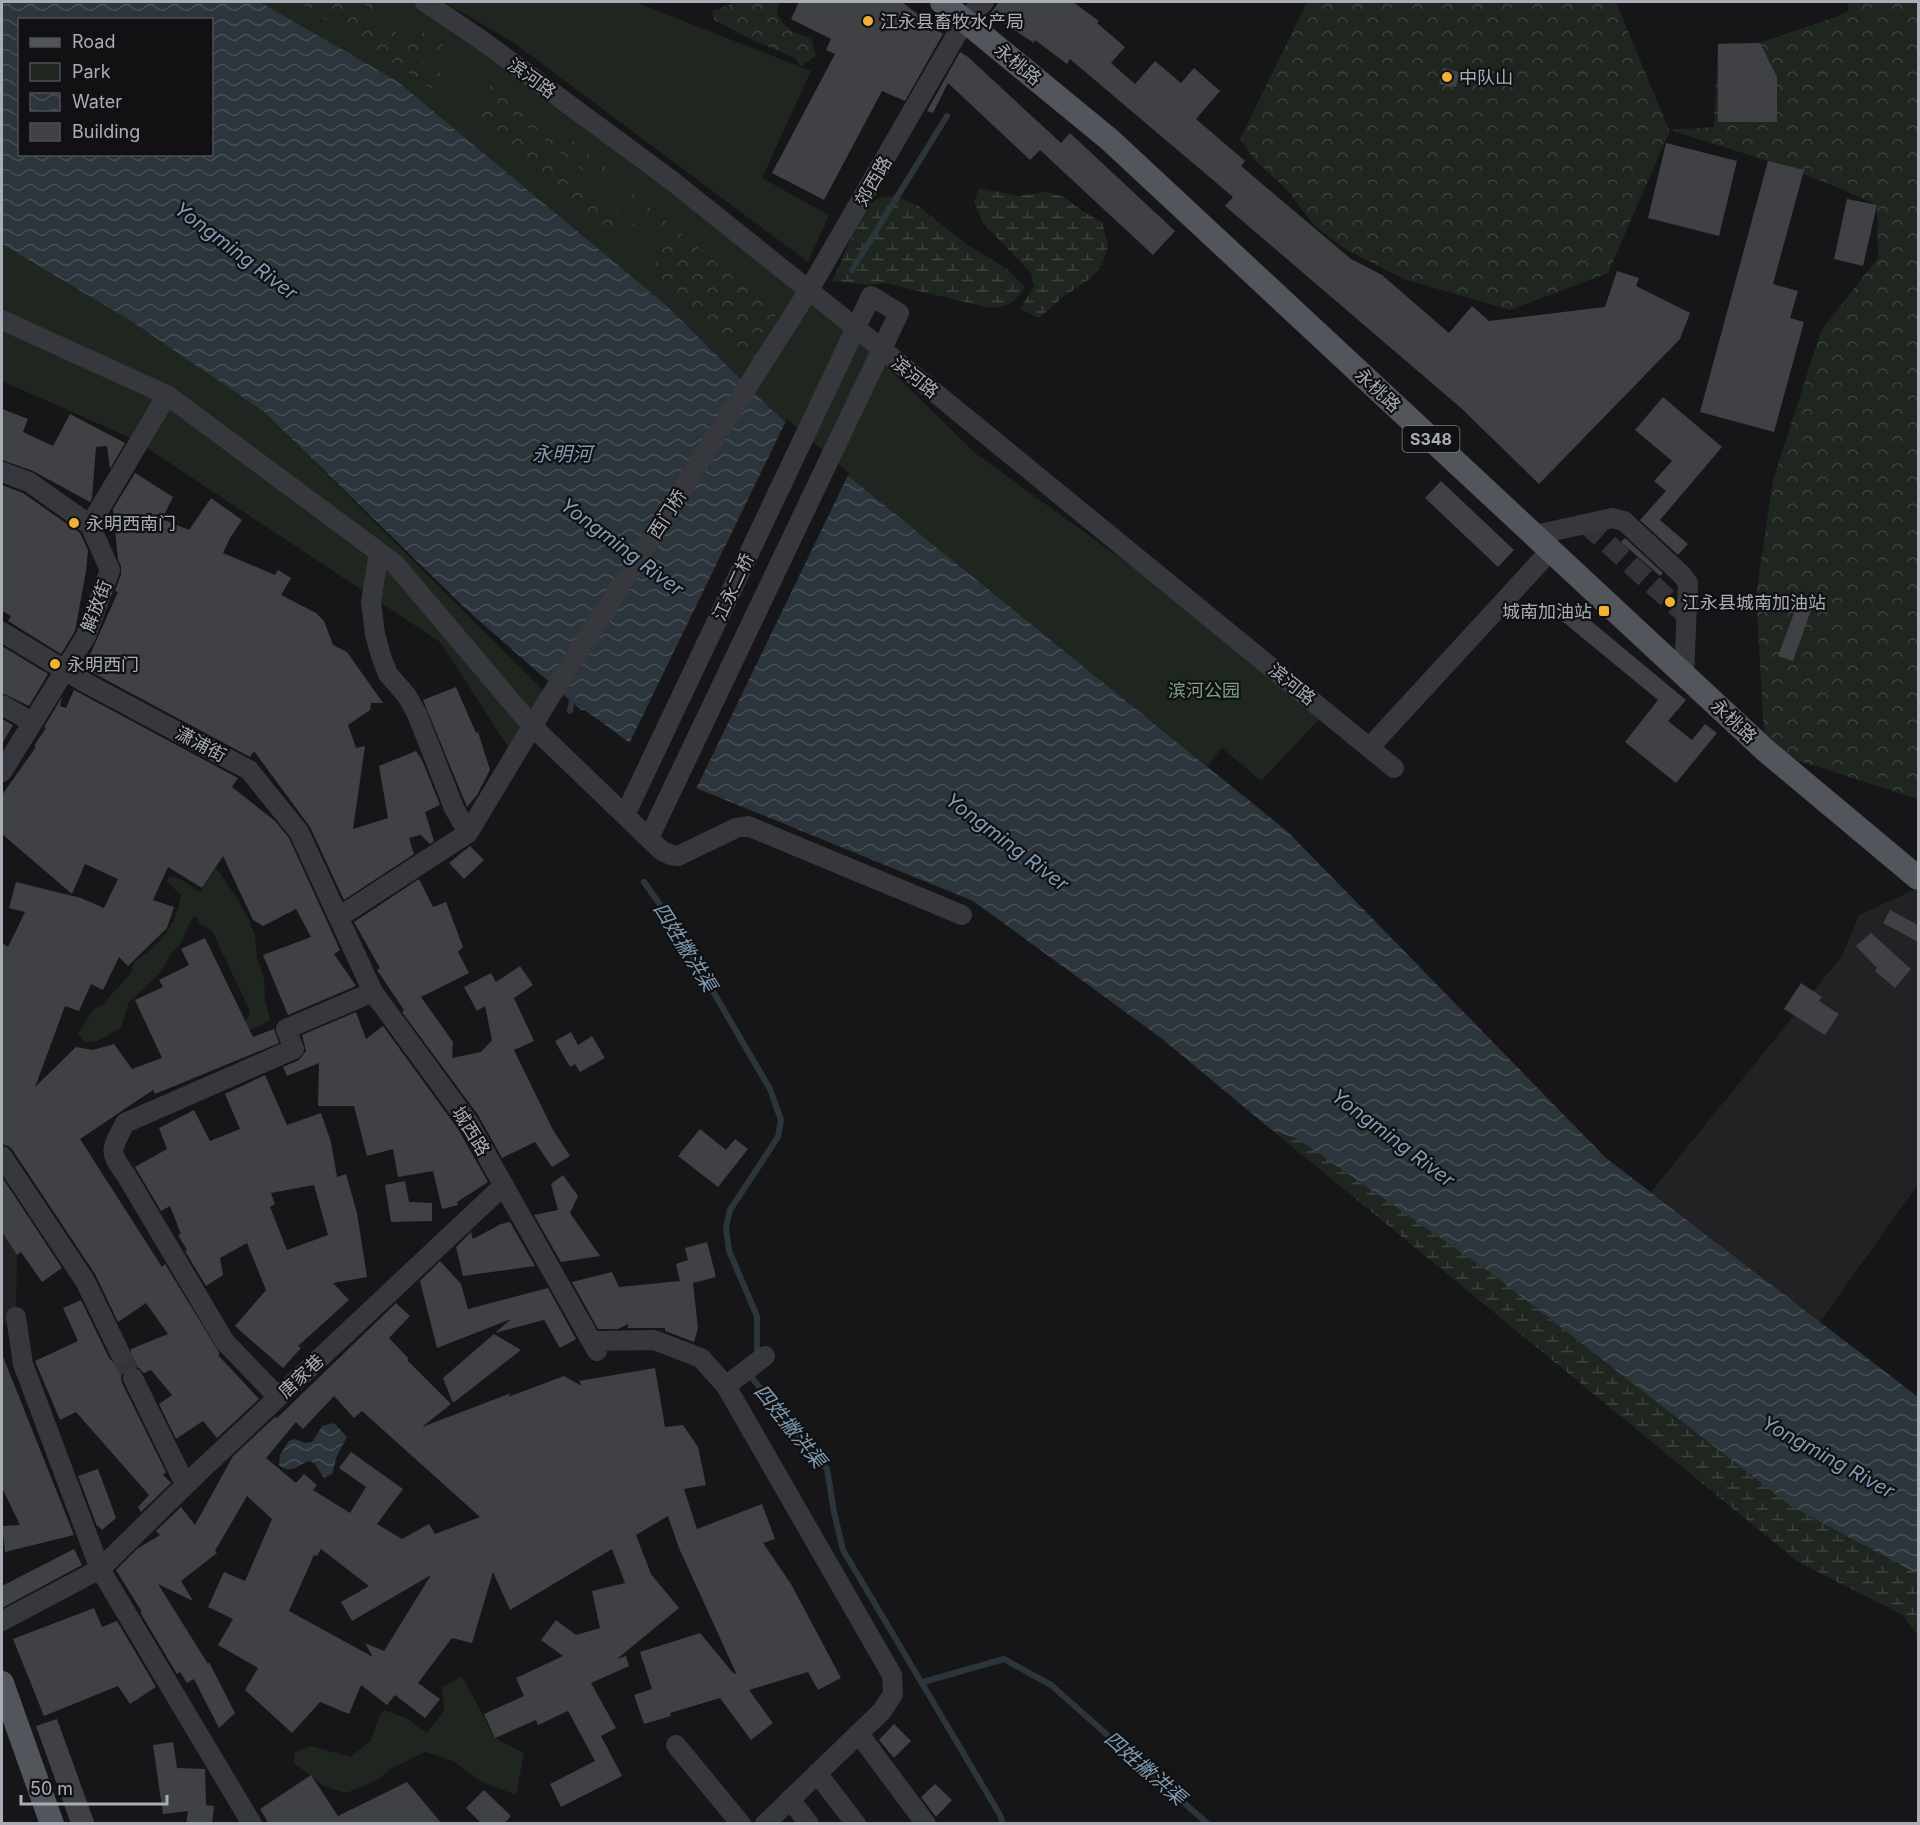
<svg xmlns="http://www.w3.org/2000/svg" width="1920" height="1825" font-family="Inter,'Noto Sans SC',sans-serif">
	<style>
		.built { fill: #222225 }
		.green { fill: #1e261f }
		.forest { fill: url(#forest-crowns) }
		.wetland { fill: url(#wetland-marsh) }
		.water { fill: url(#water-waves); fill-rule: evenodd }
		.pier { fill: #161618 }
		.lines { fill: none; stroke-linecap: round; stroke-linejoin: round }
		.stream { stroke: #2c353c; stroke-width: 6 }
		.building { fill: #404145; fill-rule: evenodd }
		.minor-tunnel { stroke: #333438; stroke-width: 20; stroke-dasharray: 20 10; stroke-linecap: butt }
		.minor { stroke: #37383d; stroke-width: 20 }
		.major { stroke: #53555c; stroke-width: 24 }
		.poi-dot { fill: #f2b134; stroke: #111113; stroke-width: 2 }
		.labels { text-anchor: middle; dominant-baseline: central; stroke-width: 4.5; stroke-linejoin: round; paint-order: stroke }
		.shield { fill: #111113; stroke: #7b7e86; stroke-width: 1.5 }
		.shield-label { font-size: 16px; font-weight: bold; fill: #a8adb8 }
		.poi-label { font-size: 18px; fill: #a8adb8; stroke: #111113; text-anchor: start }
		.street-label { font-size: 18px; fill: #a8adb8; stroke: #111113 }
		.park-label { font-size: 18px; fill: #7fa381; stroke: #111113 }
		.water-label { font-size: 20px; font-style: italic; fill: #7f9bb3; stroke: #111113 }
	</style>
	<defs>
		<pattern id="forest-crowns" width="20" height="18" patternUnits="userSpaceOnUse" patternTransform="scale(1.5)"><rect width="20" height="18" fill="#1e261f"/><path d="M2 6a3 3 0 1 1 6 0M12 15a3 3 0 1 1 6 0" fill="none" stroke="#3c433d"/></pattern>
		<pattern id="wetland-marsh" width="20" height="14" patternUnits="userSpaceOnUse" patternTransform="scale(1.5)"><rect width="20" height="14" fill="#1e261f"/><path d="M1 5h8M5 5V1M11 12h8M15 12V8" fill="none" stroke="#3c433d"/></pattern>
		<pattern id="water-waves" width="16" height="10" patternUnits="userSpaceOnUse" patternTransform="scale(1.5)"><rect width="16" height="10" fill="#2c353c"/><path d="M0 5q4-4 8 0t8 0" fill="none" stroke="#485056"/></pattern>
	</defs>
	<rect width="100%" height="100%" fill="#161618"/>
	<!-- built -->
	<path class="built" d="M1918 888V1184L1820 1322 1651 1192 1842 956 1859 915Z
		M2 1232 17 1255 16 1317 2 1325Z"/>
	<!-- green -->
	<path class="green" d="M260 2H423L809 290 975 453 1268 665 1326 712 1261 781 1222 748 1207 766 820 453 770 408 667 306 397 81Z
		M444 2H635L811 71 762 178 829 215 808 262 511 41Z
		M2 244 131 321 264 412 550 697 514 756 440 642 135 440 2 381Z
		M216 868 237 898 250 922 255 936 257 958 264 979 265 1000 270 1020C255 1029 242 1035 225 1031L247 1019 250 1011 212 931 201 925 195 916 190 922 180 945 173 951 160 973 129 1002 121 1028C108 1034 99 1044 84 1042L78 1033 94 1009 103 1004 131 973 134 962C160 945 176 926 181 895L167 882 169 876 182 880 200 892Z
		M462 1676 495 1738 524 1753 516 1795 482 1782 453 1761 425 1752 391 1769 377 1780 346 1793 325 1787 293 1762 295 1752 311 1746 351 1757 371 1740 379 1717 384 1710 406 1718 427 1733 444 1711 442 1687Z"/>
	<!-- forest -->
	<path class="forest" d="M298 2H345L410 41 419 47 423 62 445 76 434 90 365 44Z
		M360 2H378L443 45 436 55 432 49 396 23Z
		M732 2H779C779 2 777 11 777 11 780 26 798 36 811 37L816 56 801 66 795 58 757 42 714 20 712 11 729 5Z
		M1307 2H1616L1669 130 1714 127 1718 43H1759L1839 16 1849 10 1848 2H1918V799L1765 750 1756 595 1773 480 1821 331 1878 258 1877 205C1810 173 1740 152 1670 130L1608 273 1510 310 1404 279 1345 249 1314 225 1288 191 1254 159 1240 139Z
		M495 80 620 179 610 192 485 93Z
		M482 103 628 218 647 237 646 246 643 249 623 232 615 237 472 118Z
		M630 191 774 311 776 320 774 325 757 357 739 360 652 270C655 263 660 255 661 247 663 230 636 209 624 199Z"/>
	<!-- wetland -->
	<path class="wetland" d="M979 188 1018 196 1046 192 1062 196 1084 212 1102 222 1108 246 1102 265 1092 277 1063 297 1039 318 1020 309 1034 286 1031 273 983 223 974 202Z
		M894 195 918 206 966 244 1007 269 1025 287C1016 302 1007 307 990 308L885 283 866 285 832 281C843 260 859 212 876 200 880 197 889 197 894 195Z
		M1273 1131 1298 1139 1492 1274 1792 1507 1918 1574V1636L1903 1615 1798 1562Z"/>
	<!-- water -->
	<path class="water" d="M2 2H260L397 81 667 306 770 408 820 453 1288 832 1606 1158 1918 1397V1574L1792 1507 1492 1274 1298 1139 1273 1131 1161 1038 973 901 684 783 585 710H581L466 609 264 412 131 321 2 244ZM20 20H212V154H20Z
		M334 1423 347 1437 337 1456 332 1474 324 1478 314 1463 309 1461C298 1465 290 1475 279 1465L280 1455 289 1441 295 1439 305 1443 312 1442 322 1426Z"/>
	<!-- pier -->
	<path class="pier" d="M787 419 849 473 695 791 683 786 628 746Z"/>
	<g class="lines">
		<!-- stream -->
		<path class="stream" d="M852 270 947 116
			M570 711 573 695
			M644 882 673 923 770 1089 781 1120 778 1137 730 1210 726 1227 729 1251 757 1316V1355
			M754 1371 752 1378 827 1469 834 1512 843 1550 1000 1815 1003 1824
			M923 1682 1004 1659 1051 1685 1208 1824"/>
	</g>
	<!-- building -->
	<path class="building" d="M799 2H902L943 34 905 101 882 91 824 200 772 173 835 54 826 50 831 39 791 19Z
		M999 2H1073L1099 21 1097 23 1125 47 1111 63 1135 84 1155 61 1181 83 1194 68 1220 91 1196 119 1245 161 1241 166 1351 259 1382 275 1449 333 1472 306 1489 321 1605 307 1617 271 1639 278 1636 286 1690 313 1680 339 1539 484 1461 408 1225 206 1233 197 1070 59 1067 64 1035 40 1034 43 990 14Z
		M1760 43 1777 77V122H1718V44Z
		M960 52 968 57 1061 143 1070 133 1175 231 1153 255 1040 150 1030 160 948 83 933 113 927 111Z
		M1443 68 1460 72 1456 87 1439 84Z
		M1666 143 1737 161 1719 236 1648 218Z
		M1768 161 1804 170 1773 284 1798 291 1790 318 1804 322 1774 432 1700 412Z
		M1847 199 1877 205 1863 266 1834 259Z
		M1663 397 1722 447 1660 520 1688 544 1678 555 1640 520 1666 491 1654 481 1672 461 1635 430Z
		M2 409 28 419 23 432 53 446 70 414 125 443 110 469 107 446 96 447 92 498 90 502 33 471 2 460Z
		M135 473 173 497 162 519 189 530 211 498 242 520 230 538 223 553 275 575 278 570 291 578 281 595 316 613 324 621 333 645 347 652 383 703H371L370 710 348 725 356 748 365 746 353 829 388 818 379 766 416 751 422 760 440 805 425 812 434 841 430 844 419 833 420 835 409 838 414 854 344 900 310 827 254 751 250 757 84 668 118 592 115 591 121 574V566L118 560 113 509Z
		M1441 481 1514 550 1498 567 1425 498Z
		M2 485 23 493 80 533 88 550 86 571 75 631 61 654 8 621 11 616 2 611Z
		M1625 538 1663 573 1660 576 1621 542Z
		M1797 605 1811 610 1793 661 1778 656Z
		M1574 607 1686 700 1668 721 1692 740 1705 724 1717 733 1676 783 1625 742 1658 700 1562 621Z
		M2 646 48 674 29 706 2 693Z
		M456 687 476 733 478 732 490 770 477 795 467 807 423 700Z
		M74 690 238 778 232 787 275 821 289 838 340 950 334 954 356 986 288 1015 263 955 311 937 296 909 263 926 253 920 223 856 202 888 168 867 153 900 174 907 167 928 128 966 119 957 103 990 91 984 79 1011 65 1006 35 1087 76 1047 93 1050 114 1044 132 1069 162 1058 135 1000 163 987 159 980 189 965 181 949 205 938 253 1037 274 1029 279 1043 155 1094 153 1090 80 1139 162 1267 165 1264 220 1354 218 1355 259 1399 217 1438 203 1421 176 1439 159 1404 172 1395 151 1370 144 1373 139 1368 133 1366 123 1371 121 1377 122 1383 166 1472 163 1475 171 1483 141 1512 138 1507 149 1495 76 1412 60 1420 35 1361 78 1341 63 1308 81 1300 109 1358 114 1363 120 1365 126 1363 130 1359 131 1349 168 1334 146 1303 118 1322 95 1274 12 1149 8 1146 2 1144V943L8 947 25 912 9 908 16 882 81 898 104 908 118 879 85 864 72 894 2 834V795L36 747 34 746 46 728 44 727 62 697 60 706 66 708Z
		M2 719 13 725 2 744Z
		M470 846 484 860 464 879 449 863Z
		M419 879 433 907 446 902 463 947 458 952 469 973 421 997 453 1042 452 1058 481 1052 492 1040 485 1006 477 1011 464 987 491 973 496 982 520 966 533 985 514 998 534 1041 514 1050 553 1130 570 1156 552 1167 535 1142 502 1158 478 1115 402 1012 404 1010 377 970 380 968 354 922Z
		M1890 910 1918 925V942L1883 923Z
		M1871 933 1911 969 1895 988 1875 971 1877 968 1856 946Z
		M1801 983 1822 997 1819 1001 1839 1014 1825 1035 1784 1009Z
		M356 1012 366 1039 383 1026 458 1129 488 1182 457 1202 458 1205 442 1209 433 1171 398 1177 393 1149 367 1156 354 1106H318L319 1063 287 1076 283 1067 299 1060 306 1051 302 1035Z
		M571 1032 578 1045 592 1036 605 1058 580 1072 575 1064 570 1067 555 1041Z
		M265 1075 287 1125 321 1113 331 1142 337 1177 346 1174 357 1213 367 1277 333 1283 349 1300 298 1346 301 1348 283 1368 235 1326 266 1290 247 1243 220 1258 223 1275 206 1286 185 1251 187 1250 178 1235 181 1234 170 1206 161 1211 135 1167 167 1149 159 1128 194 1110 210 1141 240 1129 225 1094ZM314 1185 328 1235 287 1250 270 1207 275 1204 271 1193Z
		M700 1129 726 1150 735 1139 748 1149 718 1187 678 1156Z
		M563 1175 578 1196 570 1213 600 1256 561 1262 534 1215 558 1210 551 1184Z
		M2 1177 62 1268 42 1282 21 1252 17 1255 2 1232Z
		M405 1181 409 1202 432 1203V1221L391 1222 385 1185Z
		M510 1222 535 1266 463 1276 456 1247 471 1232 473 1239 501 1224Z
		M707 1242 716 1277 693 1283 698 1328 694 1342 665 1331V1328H628V1324L618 1329H598L572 1282 612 1272 619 1287 680 1281 676 1264 688 1260 685 1248Z
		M440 1261 461 1284 468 1309 548 1288 576 1339 560 1348 544 1320 495 1333 511 1319 437 1348 420 1281Z
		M396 1303 410 1316 389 1338 409 1359 407 1360 451 1404 422 1427 511 1393 508 1397 564 1376 582 1386 579 1381 655 1368 665 1427 683 1425 698 1447 706 1485 684 1489 697 1529 762 1504 775 1539 763 1543 791 1584 841 1678 818 1690 808 1672 749 1690 773 1723 751 1740 720 1698 670 1713 671 1716 644 1724 634 1695 652 1689 640 1652 700 1633 734 1674 736 1673 679 1548 668 1516 636 1535 651 1574 679 1608 617 1659 626 1656 629 1666 591 1683 616 1728 601 1736 622 1776 561 1807 550 1784 595 1761 568 1711 538 1725 536 1720 495 1738 484 1714 524 1696 516 1678 563 1656 541 1640 556 1620 576 1635 600 1628 592 1591 625 1583 612 1549 510 1610 493 1572 472 1643 452 1638 418 1683 440 1699 425 1718 395 1695 387 1705 361 1685 349 1714 320 1702 292 1733 245 1690 258 1668 218 1645 233 1619 208 1607 224 1572 245 1581 272 1519 247 1496 215 1551 217 1553 181 1581 193 1601 158 1584 208 1664 209 1662 235 1713 219 1728 194 1679 187 1683 180 1672 177 1674 140 1612H142L116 1570 137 1549 160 1535 156 1531 181 1507 195 1525 233 1456 275 1417 277 1418ZM334 1396 354 1418 362 1411 480 1517 435 1534 429 1524 402 1539 377 1524 403 1489 351 1452 339 1468 366 1487 350 1513 313 1490 317 1485 304 1474 296 1483 266 1458 296 1422 303 1429ZM321 1549 369 1586 341 1602 352 1621 431 1575 384 1651 365 1643 373 1657 289 1611 314 1555 317 1556Z
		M494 1334 521 1350 453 1403 443 1378Z
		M2 1354 74 1535 5 1552 2 1526 20 1525 2 1488Z
		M98 1469 116 1518 102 1530 98 1526H97L78 1476Z
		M74 1549 82 1565 2 1608V1586Z
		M94 1608 102 1627 117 1621 156 1687 130 1704 118 1686 44 1716 13 1639Z
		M57 1719 95 1824H71L36 1726Z
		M894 1724 911 1741 894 1758 879 1740Z
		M173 1742 177 1768 205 1769 206 1805 214 1806 212 1824H186L188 1811 163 1814 153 1745Z
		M311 1775 338 1816 407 1782 442 1824H269L260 1809Z
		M935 1784 952 1800 936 1817 921 1797Z
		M484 1790 511 1816 504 1824H482L466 1808Z"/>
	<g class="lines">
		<!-- minor-tunnel -->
		<path class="minor-tunnel" d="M1586 524 1687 616
			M120 1353 133 1378"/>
		<!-- minor -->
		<path class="minor" d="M425 2 480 39 671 180 856 328 1394 768
			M2 320 167 395 395 564 532 726 662 851 671 855 678 856 736 828 748 826 962 915
			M2 472 29 482 90 525 110 570 86 636 2 772
			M90 525 167 395
			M1535 535 1612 518 1624 521 1682 575 1688 583 1684 674
			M379 552 371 602 375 634 381 656 388 674 407 696 417 714 454 808 468 833
			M2 632 86 683 249 770 299 832 373 992 468 1122 597 1351
			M2 705 32 722
			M1369 748 1551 550
			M625 815 871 296 899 313 649 838
			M339 917 468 833 550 697 809 290 965 20 984 2
			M2 1156 85 1281 120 1353
			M16 1317 23 1364 100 1569 202 1469 504 1185
			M592 1341 654 1340 701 1358 726 1386 892 1675 893 1694 882 1711 765 1824
			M133 1378 185 1484
			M726 1386 765 1356
			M278 1397 225 1342 126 1175C107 1150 112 1149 125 1123L294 1049 286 1029 373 992
			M2 1621 100 1569 252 1824
			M859 1734 926 1824
			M676 1745 741 1824
			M817 1773 856 1824
			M790 1799 809 1824"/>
		<!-- major -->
		<path class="major" d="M942 2 1110 140 1765 750 1918 878
			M2 1683 52 1824"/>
	</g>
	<!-- markers -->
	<g class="poi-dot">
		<circle cx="868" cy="21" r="6"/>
		<circle cx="1447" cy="77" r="6"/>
		<circle cx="74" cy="523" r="6"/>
		<circle cx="1670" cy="602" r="6"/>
		<rect x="1598" y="605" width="12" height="12" rx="3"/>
		<circle cx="55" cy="664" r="6"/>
	</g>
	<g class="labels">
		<!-- shield labels -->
		<rect class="shield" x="1402.5" y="426" width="57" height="26" rx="4.5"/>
		<g class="shield-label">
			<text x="1431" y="439">S348</text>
		</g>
		<!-- poi labels -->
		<g class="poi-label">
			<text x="880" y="21">江永县畜牧水产局</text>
			<text x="1459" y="77">中队山</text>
			<text x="86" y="523">永明西南门</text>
			<text x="1682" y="602">江永县城南加油站</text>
			<text x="1592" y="611" text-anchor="end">城南加油站</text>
			<text x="67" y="664">永明西门</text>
		</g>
		<!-- street labels -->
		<g class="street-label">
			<text transform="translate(1018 64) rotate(39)">永桃路</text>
			<text transform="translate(532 78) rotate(36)">滨河路</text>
			<text transform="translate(873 181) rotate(-60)">郊西路</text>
			<text transform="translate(915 377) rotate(39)">滨河路</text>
			<text transform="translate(1378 390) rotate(43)">永桃路</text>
			<text transform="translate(667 514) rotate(-57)">西门桥</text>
			<text transform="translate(733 587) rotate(-65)">江永二桥</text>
			<text transform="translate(96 606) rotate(-69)">解放街</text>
			<text transform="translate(1292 684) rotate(39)">滨河路</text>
			<text transform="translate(1734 721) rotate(43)">永桃路</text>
			<text transform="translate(201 744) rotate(28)">潇浦街</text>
			<text transform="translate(471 1131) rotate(58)">城西路</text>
			<text transform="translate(301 1376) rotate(-43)">唐家巷</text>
		</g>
		<!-- park labels -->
		<g class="park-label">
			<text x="1204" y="690">滨河公园</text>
		</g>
		<!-- water labels -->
		<g class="water-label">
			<text transform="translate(236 251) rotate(37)">Yongming River</text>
			<text x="562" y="454">永明河</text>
			<text transform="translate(622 547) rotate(37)">Yongming River</text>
			<text transform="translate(1007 842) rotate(37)">Yongming River</text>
			<text transform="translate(685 947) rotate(58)">四姓撇洪渠</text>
			<text transform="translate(1393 1138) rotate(37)">Yongming River</text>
			<text transform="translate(790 1426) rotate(51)">四姓撇洪渠</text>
			<text transform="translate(1828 1457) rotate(29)">Yongming River</text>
			<text transform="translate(1145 1768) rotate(41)">四姓撇洪渠</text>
		</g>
	</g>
	<!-- border -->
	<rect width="1920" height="1825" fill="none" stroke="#a8adb8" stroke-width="6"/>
	<!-- legend -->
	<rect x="18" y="18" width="195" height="138" fill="#111113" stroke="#4d4f55" stroke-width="1.5"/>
	<rect x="30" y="38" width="30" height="9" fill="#53555c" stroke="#4d4f55" stroke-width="1.5"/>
	<text x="72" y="48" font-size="18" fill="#a8adb8">Road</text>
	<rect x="30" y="63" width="30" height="18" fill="#1e261f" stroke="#4d4f55" stroke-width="1.5"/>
	<text x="72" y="78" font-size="18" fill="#a8adb8">Park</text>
	<rect x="30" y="93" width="30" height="18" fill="url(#water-waves)" stroke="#4d4f55" stroke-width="1.5"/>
	<text x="72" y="108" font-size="18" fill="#a8adb8">Water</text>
	<rect x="30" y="123" width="30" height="18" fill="#404145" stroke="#4d4f55" stroke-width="1.5"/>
	<text x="72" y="138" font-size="18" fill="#a8adb8">Building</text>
	<!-- scale -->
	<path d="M21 1795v9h146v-9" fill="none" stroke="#a8adb8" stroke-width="3"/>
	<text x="30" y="1795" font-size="18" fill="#a8adb8" stroke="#111113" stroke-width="4.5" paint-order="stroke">50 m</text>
</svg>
